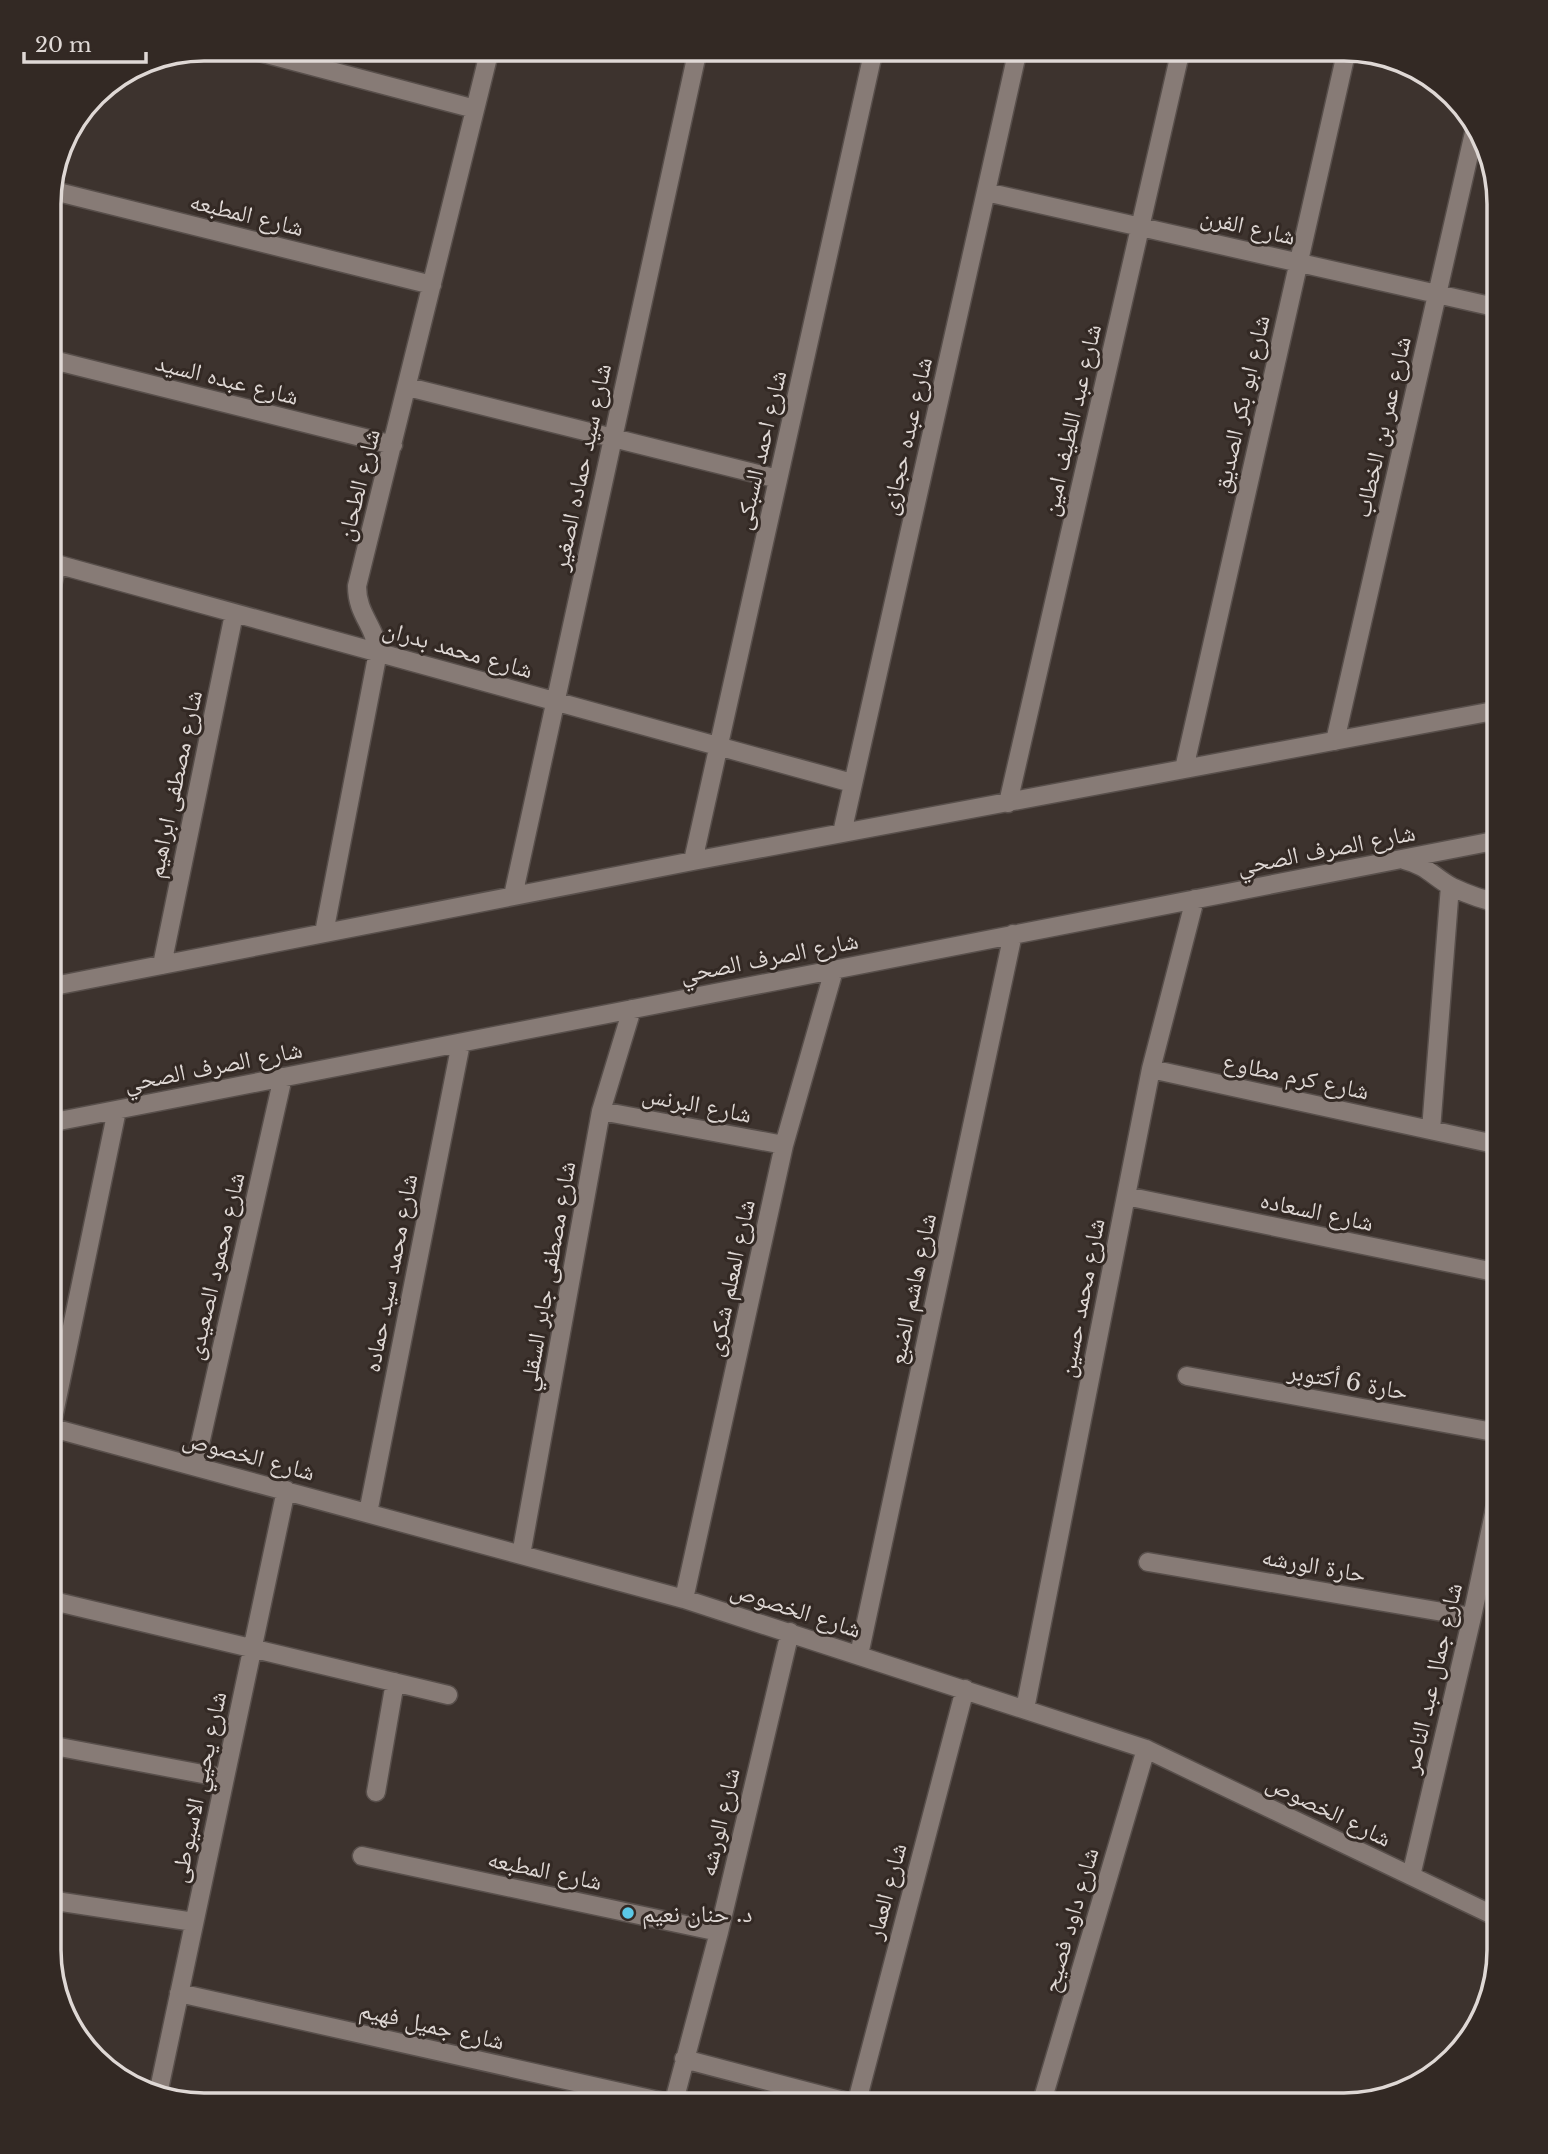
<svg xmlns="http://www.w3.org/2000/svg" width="1548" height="2154" font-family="'Libre Baskerville','Noto Naskh Arabic',serif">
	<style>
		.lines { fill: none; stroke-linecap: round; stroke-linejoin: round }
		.minor-casing { stroke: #584f4b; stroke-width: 21 }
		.minor { stroke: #877b76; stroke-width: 18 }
		.poi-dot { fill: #5bc8e6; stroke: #332924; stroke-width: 2.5 }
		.labels { text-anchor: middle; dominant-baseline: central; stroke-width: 6; stroke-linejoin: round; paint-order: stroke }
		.street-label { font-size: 24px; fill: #dfd8d5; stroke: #332924 }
		.poi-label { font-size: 24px; fill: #dfd8d5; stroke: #332924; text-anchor: start }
		.rim { fill: none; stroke: #dfd8d5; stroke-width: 3.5 }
	</style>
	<rect width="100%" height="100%" fill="#3d332e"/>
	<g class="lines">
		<!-- minor casing -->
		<g class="minor-casing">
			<path id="minor" d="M248 49 475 109
				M50 190 432 285
				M986 192 1499 308
				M49 359 393 445
				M408 387 778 479
				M49 562 852 783
				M49 599 57 564
				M1335 741 1476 124
				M1184 769 1347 49
				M1008 803 1181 49
				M842 833 1018 49
				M1404 860C1428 866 1432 876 1452 887 1467 894 1483 900 1499 903
				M693 861 874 49
				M513 896 698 49
				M324 933 378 652C375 625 357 615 357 586L490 49
				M162 965 234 614
				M49 987 693 861 1499 710
				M1151 1069 1499 1145
				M601 1111 784 1145
				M49 1123 1499 840
				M1431 1130 1450 886
				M1126 1196 1499 1273
				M1187 1376 1499 1433
				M49 1427 684 1599 1146 1749 1499 1918
				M51 1428 117 1110
				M195 1466 283 1077
				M368 1513 461 1043
				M521 1555 601 1111 632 1009
				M1148 1562 1472 1617
				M684 1599 784 1145 834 970
				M49 1600 448 1695
				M859 1655 1013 934
				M1025 1709 1151 1069 1195 899
				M49 1745 224 1778
				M376 1792 395 1682
				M362 1856 719 1932
				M1411 1876 1472 1617 1499 1490
				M49 1900 194 1922
				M179 1993 673 2104
				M684 2059 859 2105
				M158 2094 286 1490
				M673 2105 719 1932 790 1632
				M856 2105 965 1689
				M1041 2105 1146 1749"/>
		</g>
		<!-- minor -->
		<use href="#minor" class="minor"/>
	</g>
	<!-- markers -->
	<circle class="poi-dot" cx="628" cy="1913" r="7"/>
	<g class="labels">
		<!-- street labels -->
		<g class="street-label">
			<text transform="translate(247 214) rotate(14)">شارع المطبعه</text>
			<text transform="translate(1248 226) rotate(13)">شارع الفرن</text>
			<text transform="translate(227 379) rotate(14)">شارع عبده السيد</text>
			<text transform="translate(1241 404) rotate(-77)">شارع ابو بكر الصديق</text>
			<text transform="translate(1071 420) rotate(-77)">شارع عبد اللطيف امين</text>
			<text transform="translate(1382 427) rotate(-77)">شارع عمر بن الخطاب</text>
			<text transform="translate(906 436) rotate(-77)">شارع عبده حجازى</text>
			<text transform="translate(760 450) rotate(-77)">شارع احمد السبكى</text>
			<text transform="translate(581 467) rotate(-78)">شارع سيد حماده الصغير</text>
			<text transform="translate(358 485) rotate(-76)">شارع الطحان</text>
			<text transform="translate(458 649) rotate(16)">شارع محمد بدران</text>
			<text transform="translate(174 784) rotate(-78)">شارع مصطفى ابراهيم</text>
			<text transform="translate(1326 849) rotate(-11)">شارع الصرف الصحي</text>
			<text transform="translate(769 957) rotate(-11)">شارع الصرف الصحي</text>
			<text transform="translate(213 1066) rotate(-11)">شارع الصرف الصحي</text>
			<text transform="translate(1296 1076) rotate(12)">شارع كرم مطاوع</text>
			<text transform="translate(697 1104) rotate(11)">شارع البرنس</text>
			<text transform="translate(1317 1211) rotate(12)">شارع السعاده</text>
			<text transform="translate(215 1266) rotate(-77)">شارع محمود الصعيدى</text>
			<text transform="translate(390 1273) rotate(-79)">شارع محمد سيد حماده</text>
			<text transform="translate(547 1276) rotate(-80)">شارع مصطفى جابر السقلي</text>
			<text transform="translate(730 1278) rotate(-78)">شارع المعلم شكرى</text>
			<text transform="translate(912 1289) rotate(-78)">شارع هاشم الضبع</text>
			<text transform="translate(1081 1298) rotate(-79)">شارع محمد حسين</text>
			<text transform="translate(1348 1381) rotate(10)">حارة 6 أكتوبر</text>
			<text transform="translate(249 1455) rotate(15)">شارع الخصوص</text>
			<text transform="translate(1314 1565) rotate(10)">حارة الورشه</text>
			<text transform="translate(796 1609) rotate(18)">شارع الخصوص</text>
			<text transform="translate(1432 1678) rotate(-77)">شارع جمال عبد الناصر</text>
			<text transform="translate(198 1787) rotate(-78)">شارع يحيي الاسيوطى</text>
			<text transform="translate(1329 1810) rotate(26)">شارع الخصوص</text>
			<text transform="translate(719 1822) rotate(-77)">شارع الورشه</text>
			<text transform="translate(545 1870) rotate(12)">شارع المطبعه</text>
			<text transform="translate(886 1891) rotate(-75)">شارع العمار</text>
			<text transform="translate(1070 1920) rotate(-74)">شارع داود فصيح</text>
			<text transform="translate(432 2025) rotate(13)">شارع جميل فهيم</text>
		</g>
		<!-- poi labels -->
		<g class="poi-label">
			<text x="642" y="1913">د. حنان نعيم</text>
		</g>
	</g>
	<!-- crop -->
	<path d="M0 0H1548V2154H0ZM204 61H1344A143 143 0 0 1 1487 204V1950A143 143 0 0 1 1344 2093H204A143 143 0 0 1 61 1950V204A143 143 0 0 1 204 61Z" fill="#332924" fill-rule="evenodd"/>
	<path class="rim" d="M204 61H1344A143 143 0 0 1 1487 204V1950A143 143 0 0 1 1344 2093H204A143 143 0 0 1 61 1950V204A143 143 0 0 1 204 61Z"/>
	<!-- scale -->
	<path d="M24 52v10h122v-10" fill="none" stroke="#dfd8d5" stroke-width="3.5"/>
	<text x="35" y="52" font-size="21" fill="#dfd8d5" stroke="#332924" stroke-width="5" paint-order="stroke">20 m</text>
</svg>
